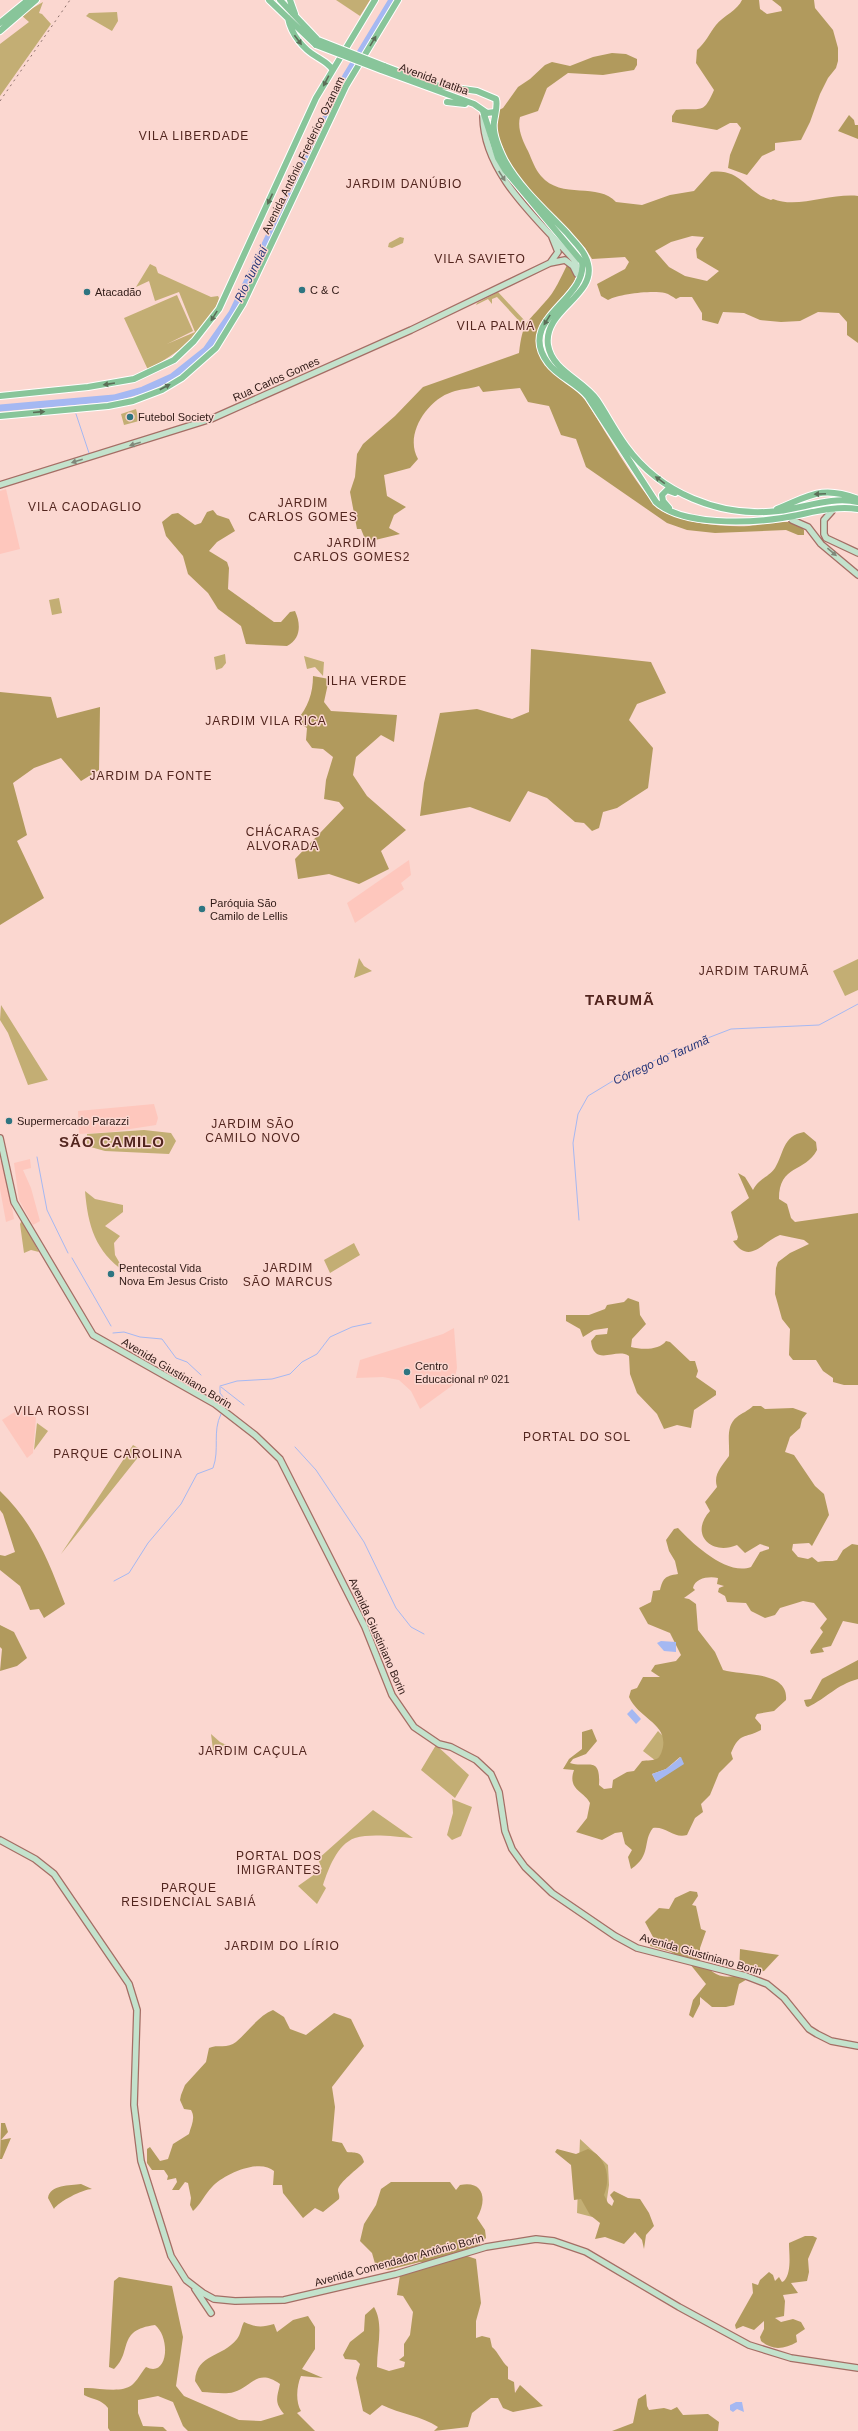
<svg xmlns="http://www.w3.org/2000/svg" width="858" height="2431" font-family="Arial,sans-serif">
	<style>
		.built { fill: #fec7bd }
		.green { fill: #c3ae74 }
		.forest { fill: #b19a5d; fill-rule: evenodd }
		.water { fill: #a5b8f2 }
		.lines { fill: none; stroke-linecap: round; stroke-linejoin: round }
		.stream { stroke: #a5b8f2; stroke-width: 1 }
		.river { stroke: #a5b8f2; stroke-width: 7 }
		.secondary-casing { stroke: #a46e65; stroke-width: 8 }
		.primary-casing { stroke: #fff; stroke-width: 8 }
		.secondary { stroke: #c3e2cc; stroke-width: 5.5 }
		.primary { stroke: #88c59a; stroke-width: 6 }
		.rail { stroke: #8b6f6a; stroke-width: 1; stroke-dasharray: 2 4; stroke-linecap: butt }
		.primary-bridge-casing { stroke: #fff; stroke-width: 8; stroke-linecap: butt }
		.primary-bridge { stroke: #88c59a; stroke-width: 6 }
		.oneway { fill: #5b6f58 }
		.oneway2 { fill: #80887a }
		.poi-dot { fill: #2e7581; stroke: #fbd7d0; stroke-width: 1.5 }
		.labels { text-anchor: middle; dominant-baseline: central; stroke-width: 3; stroke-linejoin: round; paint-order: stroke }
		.street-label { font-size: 11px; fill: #2e1915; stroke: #fbd7d0 }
		.poi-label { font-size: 11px; fill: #2e1915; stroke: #fbd7d0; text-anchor: start }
		.neighbourhood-label { font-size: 12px; letter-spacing: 1px; fill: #52251e; stroke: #fbd7d0 }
		.water-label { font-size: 12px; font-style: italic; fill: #28377a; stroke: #fbd7d0 }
		.district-label { font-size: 15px; font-weight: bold; letter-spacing: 1px; fill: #52251e; stroke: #fbd7d0 }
	</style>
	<rect width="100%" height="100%" fill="#fbd7d0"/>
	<!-- built -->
	<path class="built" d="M6 489 20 549 0 554V491Z
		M409 860 411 875 401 883 404 889 355 923 347 903Z
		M154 1104 158 1118 156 1125 111 1132 79 1134 78 1111Z
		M30 1159 31 1168 23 1170 31 1188 40 1221 33 1225 19 1200 14 1163Z
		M4 1160 14 1219 6 1222 0 1189V1161Z
		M454 1328 457 1368 453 1385 420 1409 411 1391 399 1380 383 1377 356 1378 360 1360 443 1334Z
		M27 1404 36 1418 33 1453 27 1458 2 1420Z"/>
	<!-- green -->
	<path class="green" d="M336 0H370L360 16Z
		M43 2 39 13 42 14 51 24 0 96V44L29 22 21 15Z
		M117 12 118 21 112 31 86 16 89 13Z
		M400 237 404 238 403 243 392 248 388 247 389 243Z
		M150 264 156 267 158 273 211 297 218 296 219 298C210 333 176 353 148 370L124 318 177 295 193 331 167 344 195 332 179 292 155 301 149 281 136 287Z
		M498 292 525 321 521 323 497 297 492 299V304L488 299 476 305 477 303Z
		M136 409 139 421 124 425 121 414Z
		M59 598 62 613 52 615 49 600Z
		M225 654 226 663 222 668 216 670 214 657Z
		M304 656 324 662 323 676 315 667 307 669Z
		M359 958 364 966 372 971 354 978Z
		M858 959V990L845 996 833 971Z
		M1 1005 48 1080 28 1085 8 1033 0 1020Z
		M144 1130 171 1133 176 1141 169 1154 105 1151 87 1146V1134Z
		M85 1191 95 1199 123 1205V1212L105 1226 120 1236 114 1243 115 1255 125 1272C95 1251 88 1226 85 1191Z
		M22 1220 39 1252 31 1250 24 1253 20 1224Z
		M354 1243 360 1255 330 1273 324 1260Z
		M37 1423 48 1431 34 1450Z
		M133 1445 143 1451 61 1554Z
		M658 1731 670 1743 656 1761 643 1751Z
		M211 1734 220 1742 235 1749 213 1750Z
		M436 1745 469 1775 455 1798 421 1770Z
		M452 1799 472 1807 461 1836 452 1840 447 1835 453 1813Z
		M373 1810 413 1838C396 1837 372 1833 355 1838 337 1844 328 1870 323 1885L326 1888 317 1904 298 1886 322 1869 318 1859Z
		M580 2139 608 2165 609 2185 604 2220 577 2213Z"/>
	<!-- forest -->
	<path class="forest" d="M742 0H759L760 9 767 14 782 11 781 7 772 0H814L815 8 833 30 838 48V61L836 68 828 78 820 94 810 122 801 140 775 143V150L762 156 747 175 728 168 730 155 741 128 737 123H730L717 130 672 122V116L676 110C701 107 703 116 714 90L696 63 697 50C706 42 709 34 716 25 723 16 738 10 742 0Z
		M612 53 626 54 637 59V65L634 70 603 75 568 73 547 88 538 111 520 117C517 129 523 141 528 151 532 160 535 169 541 176 561 200 599 182 616 202L642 205 670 195 694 191 711 172C742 168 746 193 771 200L773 199C797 209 831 193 858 196V343L847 335V322L839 313 818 312 800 321 781 322 760 320 744 313 723 312 718 324 702 320V313L692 297H680L676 299C673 297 669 294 665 293 652 290 619 294 608 300L601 296 597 284 625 269 629 262 625 257 592 259 585 248 575 240 504 163V150L497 134V111L503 108 518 87 530 79 545 65 552 62 570 66 593 57ZM692 236 704 237 696 249 697 258 719 271 707 281 685 276 669 267 655 251 671 242Z
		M849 115 854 120 855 125H858V139L838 131Z
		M567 265 575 273V280C559 306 535 316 540 350 543 374 573 382 585 400 600 421 647 506 666 513 692 524 721 527 749 526 761 525 783 520 794 523 798 524 802 527 804 530V535H798L786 530 715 533 687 530 667 523 586 467 576 439 561 435 549 406 528 402 520 388 483 392 479 386C470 389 460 389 452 392 427 400 404 435 418 459L410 468 384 475 387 496 406 507 394 515 389 528 400 534 371 541 365 539 361 529H357L350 492 355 477 357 454 363 444 395 416 423 387 519 353C523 321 526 324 545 302 555 292 561 277 567 265Z
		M213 510 217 515 229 519 235 531 217 542 209 551 227 562 229 568 228 589 274 622H281L290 612 295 611C301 624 301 639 287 646L246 644 241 626 218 609 208 593 188 574 183 556 166 536 162 522 172 514 178 513 195 525 201 523 207 512Z
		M531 649 651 662 666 693 637 704 629 720 653 748 648 788 617 808 603 812 599 828 592 831 584 823 575 822 547 798 528 791 510 822 470 807 420 816 424 783 440 713 477 709 512 719 529 712Z
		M313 676 329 679 324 702 331 711 397 715 394 742 381 735 356 757 353 775 367 796 406 830 381 851 389 869 359 884 329 874 298 879 295 859 344 808 339 802 324 799 326 780 333 757 323 749 312 748 306 740 307 728 296 721C308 708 313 693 313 676Z
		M0 692 51 697 57 718 100 707 99 770 81 781 61 758 34 768 13 783 27 835 17 841 44 898 0 925Z
		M804 1132 816 1142 817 1150C805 1173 779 1164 779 1199L787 1204 791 1218 795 1222 858 1213V1385H844L833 1382V1378L823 1371 816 1360H793L789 1355 790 1329 782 1319 775 1294 776 1268 778 1262 790 1253 809 1244 804 1240 780 1235C763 1241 750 1266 733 1241L737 1240 738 1237 731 1212 749 1198 738 1173 745 1177 753 1190C759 1178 768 1178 775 1168 784 1154 782 1136 804 1132Z
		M628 1298 639 1302 640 1315 646 1324 632 1339 631 1347C642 1350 660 1350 666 1341L670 1342 690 1361H695L698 1371 696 1377 716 1391V1395L694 1410 691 1428 677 1425 664 1429 657 1414 637 1393 630 1374 629 1356C616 1347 594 1368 591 1341L596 1335 607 1334 608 1328 594 1330 583 1337 580 1329 566 1321V1315H589L605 1309 607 1305 624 1302Z
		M753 1406H761L765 1409 793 1408 807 1413 802 1419 800 1428 790 1437 785 1452 794 1455 815 1486 824 1494 829 1515 812 1546 809 1543 793 1544 792 1550 798 1557 808 1559 812 1557 818 1562C825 1560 831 1562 837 1560L843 1550 852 1544 858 1545V1624L843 1621 831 1646 822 1648 824 1652 811 1654 810 1651 823 1632 820 1628 827 1619 814 1603 803 1601 780 1608 775 1615 765 1618 751 1611 746 1603 727 1602 725 1596 718 1592 719 1588 724 1586 717 1584 718 1578C709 1576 695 1578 693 1588L695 1590 684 1598 689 1599 696 1604 698 1630 715 1652 723 1670C741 1676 789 1670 786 1700L774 1711 757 1714 755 1718 761 1725V1730C744 1739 740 1732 731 1753L733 1759 719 1773 710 1795 701 1804 703 1812 695 1818 687 1835C674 1839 666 1826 653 1828 642 1842 652 1855 631 1869L628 1857 632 1850 625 1844 622 1832 615 1833 602 1840 576 1832 587 1818 590 1803C584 1791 567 1790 574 1770L563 1769 569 1759 582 1749V1732L592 1729 597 1741 586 1754 573 1759 570 1763C586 1769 601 1754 599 1785L604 1789 612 1788 613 1780 627 1772 634 1771 642 1761C647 1760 654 1761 658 1758 661 1755 662 1751 663 1747 667 1723 639 1719 629 1697L631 1690 637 1688 643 1677H660L651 1671 655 1665 676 1661 681 1655 670 1633 648 1624 639 1608 651 1602 653 1591 660 1590C663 1579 664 1576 678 1574L675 1561 669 1551 666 1540 674 1529 678 1528C693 1544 727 1576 751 1567L760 1552 769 1549V1547L760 1544 745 1553 737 1545C711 1556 689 1534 710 1511L705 1502 717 1487C713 1474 722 1466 729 1456 730 1443 725 1426 737 1417 742 1413 748 1411 753 1406ZM680 1757H681L656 1782 652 1774 666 1769Z
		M0 1491C35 1525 48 1560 65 1604L44 1618 39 1609 30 1610 20 1586 0 1570V1555L5 1556 15 1552 3 1514 0 1510Z
		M0 1625 14 1632 27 1658 17 1666 0 1671 2 1649 0 1647Z
		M858 1660V1679C836 1685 827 1698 808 1707L806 1706 804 1700 811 1699 822 1679Z
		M690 1891 697 1892 698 1896 692 1905 696 1906 701 1929 706 1931 700 1948V1961C711 1971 718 1979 734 1976L739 1972 740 1949 779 1955 764 1971 746 1974 749 1978 739 1984 734 2005 726 2007H712L700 1997V2004L693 2018 689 2015 693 2000 706 1984 690 1964 671 1952 650 1946 653 1937 645 1922 659 1908 669 1909 675 1898Z
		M273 2010 284 2017 290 2029 306 2035 334 2013 351 2019 364 2046 332 2087 335 2107 332 2141 342 2143 347 2152C356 2153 361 2151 364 2162 358 2169 339 2182 338 2190 338 2193 340 2195 339 2199L323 2212 315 2208 303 2218 283 2193 282 2185H273L274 2171C260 2158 224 2174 212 2187 205 2194 201 2204 193 2211L190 2205 191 2198 188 2183 185 2182 179 2190H172L177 2182 176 2178 167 2180 168 2176 164 2170H152L147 2163V2149L150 2147 160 2161 168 2159 173 2144 189 2134C191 2126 196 2118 191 2110L184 2109 180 2100 181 2095 185 2085 206 2062 209 2048C217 2044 228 2049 236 2042 248 2032 258 2016 273 2010Z
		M1 2123H5L8 2132 1 2140 11 2138 2 2159H0Z
		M557 2149 576 2154 588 2149C607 2157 611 2178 604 2195L608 2203 612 2206 614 2201 610 2195 614 2191 628 2198 640 2199 649 2213 654 2226 646 2235 644 2249 642 2240 635 2232 624 2244 605 2237 595 2239 600 2223 590 2215 581 2199 574 2200 571 2165 555 2152Z
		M391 2182H450L456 2190 460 2185C485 2180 487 2201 477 2218L485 2230 486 2238 478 2246 435 2260 467 2256 476 2259 481 2303 476 2321V2338L482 2336 490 2338 492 2347C499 2353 501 2361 508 2367V2379L514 2382 515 2393 520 2385 543 2406 513 2412 503 2408 498 2398H491L472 2413 468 2427 434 2431 438 2427C422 2416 400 2414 382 2405L370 2415 363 2411 356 2378 360 2364 356 2360 345 2359 343 2355 350 2342 364 2331 365 2315 374 2307C384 2324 377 2346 377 2367L389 2371 404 2367 405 2362 399 2360 404 2356V2344L410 2335 413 2312 403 2296 397 2295 400 2275 424 2263 420 2262 388 2270 376 2267 372 2253 360 2241 364 2224 376 2205 381 2189Z
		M81 2184 92 2189C83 2189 58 2202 54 2209L48 2198C50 2184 70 2186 81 2184Z
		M805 2236H813L817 2238 808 2259 809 2272 807 2281 791 2283 798 2293 783 2295 785 2301 784 2316 775 2318 781 2322 793 2319 801 2322 805 2329 796 2335 797 2342C785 2349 772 2351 761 2341L760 2337 764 2329V2321L754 2330 743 2326 736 2329 735 2325 753 2293 752 2283 758 2285 760 2280 769 2272 773 2275 775 2281 779 2277 782 2282 784 2281C792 2272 789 2254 789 2243Z
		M119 2277 172 2286 183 2337 176 2386 184 2396 239 2420 261 2421 284 2414C274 2402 277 2398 280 2384 257 2368 253 2386 234 2392 224 2395 212 2392 202 2392L195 2381C197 2353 222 2358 237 2339 241 2334 241 2327 244 2322 255 2327 261 2328 274 2324L277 2332 293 2320 308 2316 315 2327V2349L302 2369 323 2378 301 2376C297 2385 295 2401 301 2411L297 2413 315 2431H188L183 2426 173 2402 158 2396 138 2400V2413L143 2426 163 2427 167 2431H110L108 2428V2408C101 2399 94 2400 84 2395V2388C97 2387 120 2394 132 2385 137 2381 141 2373 146 2367 168 2378 171 2338 155 2325 116 2330 133 2352 114 2369L109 2367 114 2281Z
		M646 2394 647 2406 649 2410 664 2408 671 2410 677 2407 683 2415 708 2414 719 2422 718 2431H612L633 2423 638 2399Z"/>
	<!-- water -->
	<path class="water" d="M661 1641 676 1642V1652L664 1651 657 1643Z
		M632 1709 641 1719 636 1724 627 1714Z
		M681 1757 684 1764 656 1782 652 1774 666 1769Z
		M736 2402H742L744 2412 737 2409 733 2412 730 2410V2405Z"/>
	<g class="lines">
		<!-- stream -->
		<path class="stream" d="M72 401 74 405
			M76 414 89 453
			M37 1157 47 1210 68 1253
			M579 1220 573 1143 578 1114 588 1096 616 1079 674 1051 731 1029 819 1025 858 1004
			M72 1258 111 1326
			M113 1333 124 1332 140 1337 162 1339 176 1358 187 1362 201 1375
			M220 1386 237 1381 272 1379 290 1374 302 1362 317 1354 330 1337 352 1327 371 1323
			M220 1387V1393L227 1402 226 1408
			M221 1387 244 1405
			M295 1447 316 1470 364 1542 396 1608 411 1627 424 1634
			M114 1581 129 1573 148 1543 181 1504 197 1474 213 1468C220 1449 212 1432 221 1414"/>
		<!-- river -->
		<path class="river" d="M0 408 114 398 143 390 172 377 206 350 232 313 346 76 392 0"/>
		<!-- secondary casing -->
		<g class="secondary-casing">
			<path id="secondary" d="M483 117C484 175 539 220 575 261L577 269
				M550 263 558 252 552 237
				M0 485 211 419 411 330 550 263 565 260 573 266 577 274
				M832 511 824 520V534L826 538 858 553
				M792 520 808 527 821 544 858 575
				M0 1138 14 1202 93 1335 215 1404 255 1435 280 1459 365 1627 392 1695 414 1727 439 1744 451 1747 476 1760 491 1774 499 1792 505 1831 512 1849 525 1867 552 1893 615 1936 637 1948 746 1976 767 1984 784 1998 809 2029 817 2034 831 2041 858 2046
				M0 1840 35 1859 54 1874 129 1984 137 2010 134 2105 141 2161 171 2256 186 2280 203 2293 214 2299 235 2301 284 2300 396 2274 486 2247 536 2239 554 2241 586 2252 679 2307 749 2345 791 2358 858 2368
				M195 2289 211 2313"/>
		</g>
		<!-- primary casing -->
		<g class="primary-casing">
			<path id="primary" d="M269 0 316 45
				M280 0 318 40
				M290 0 295 14
				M288 18C291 34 303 49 317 57 323 61 328 63 332 69
				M0 23 28 0
				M0 31 36 0
				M384 66 434 85 477 91 496 99C498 106 495 114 494 122 492 134 500 151 505 161 520 188 546 211 567 233 575 243 585 251 588 264 596 296 543 310 548 345 552 371 583 380 597 400 607 415 615 431 626 446 660 493 720 518 778 511 805 508 831 496 858 502
				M381 70 474 104 487 113 495 112
				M447 102 465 104
				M483 111 498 158 505 170 582 262C588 300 515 319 548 363 558 377 577 383 588 397L656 502C682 526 749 523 782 518 808 514 832 505 858 509
				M0 396 88 387 134 379 174 360 194 341 219 309 316 98 375 0
				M0 416 108 406 133 401 162 390 182 378 216 348 243 304 346 86 398 0
				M669 508 663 501 662 495 667 490 675 493
				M777 509C810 496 821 485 858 499"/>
		</g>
		<!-- secondary -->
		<use href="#secondary" class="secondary"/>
		<!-- primary -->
		<use href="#primary" class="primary"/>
		<!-- rail -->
		<path class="rail" d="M0 101 70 0"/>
		<!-- primary-bridge casing -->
		<g class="primary-bridge-casing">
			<path id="primary-bridge" d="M318 40 384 66
				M316 45 381 70"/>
		</g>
		<!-- primary-bridge -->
		<use href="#primary-bridge" class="primary-bridge"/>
	</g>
	<!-- one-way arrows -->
	<defs><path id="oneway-solid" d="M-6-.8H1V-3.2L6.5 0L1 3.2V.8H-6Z"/></defs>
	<g class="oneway">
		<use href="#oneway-solid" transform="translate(298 40) rotate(53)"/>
		<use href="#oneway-solid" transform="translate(373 41) rotate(-59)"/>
		<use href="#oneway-solid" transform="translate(326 81) rotate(118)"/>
		<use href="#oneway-solid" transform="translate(270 199) rotate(115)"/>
		<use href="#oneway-solid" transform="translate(214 316) rotate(122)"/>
		<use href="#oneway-solid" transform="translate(547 320) rotate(122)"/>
		<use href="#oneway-solid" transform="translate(109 384) rotate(171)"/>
		<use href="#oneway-solid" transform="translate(165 387) rotate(-28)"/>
		<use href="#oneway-solid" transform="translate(39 412) rotate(-5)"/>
		<use href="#oneway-solid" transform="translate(660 480) rotate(-144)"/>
		<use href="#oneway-solid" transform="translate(820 494) rotate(178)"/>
	</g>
	<g class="oneway2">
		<use href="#oneway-solid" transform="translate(502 176) rotate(57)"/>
		<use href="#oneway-solid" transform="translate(135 444) rotate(163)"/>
		<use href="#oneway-solid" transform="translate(77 461) rotate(163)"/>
		<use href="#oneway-solid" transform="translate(832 552) rotate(40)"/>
	</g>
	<!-- markers -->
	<g class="poi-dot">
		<circle cx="302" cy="290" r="4"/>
		<circle cx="87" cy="292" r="4"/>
		<circle cx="130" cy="417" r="4"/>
		<circle cx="202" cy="909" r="4"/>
		<circle cx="9" cy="1121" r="4"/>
		<circle cx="111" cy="1274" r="4"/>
		<circle cx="407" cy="1372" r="4"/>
	</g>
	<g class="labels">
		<!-- street labels -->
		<g class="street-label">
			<text transform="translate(434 79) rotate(20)">Avenida Itatiba</text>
			<text transform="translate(303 155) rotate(-64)">Avenida Antônio Frederico Ozanam</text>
			<text transform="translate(276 379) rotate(-24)">Rua Carlos Gomes</text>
			<text transform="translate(177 1373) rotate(31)">Avenida Giustiniano Borin</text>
			<text transform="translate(378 1636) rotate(66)">Avenida Giustiniano Borin</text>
			<text transform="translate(701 1954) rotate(16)">Avenida Giustiniano Borin</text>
			<text transform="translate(399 2260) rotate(-15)">Avenida Comendador Antônio Borin</text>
		</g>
		<!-- poi labels -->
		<g class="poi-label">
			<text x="310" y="290">C &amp; C</text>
			<text x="95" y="292">Atacadão</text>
			<text x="138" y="417">Futebol Society</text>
			<text x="210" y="903">Paróquia São<tspan x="210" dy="13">Camilo de Lellis</tspan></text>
			<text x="17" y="1121">Supermercado Parazzi</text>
			<text x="119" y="1268">Pentecostal Vida<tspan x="119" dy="13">Nova Em Jesus Cristo</tspan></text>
			<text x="415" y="1366">Centro<tspan x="415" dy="13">Educacional nº 021</tspan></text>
		</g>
		<!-- neighbourhood labels -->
		<g class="neighbourhood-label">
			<text x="194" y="136">VILA LIBERDADE</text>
			<text x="404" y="184">JARDIM DANÚBIO</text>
			<text x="480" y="259">VILA SAVIETO</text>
			<text x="496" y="326">VILA PALMA</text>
			<text x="303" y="503">JARDIM<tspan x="303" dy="14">CARLOS GOMES</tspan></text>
			<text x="85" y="507">VILA CAODAGLIO</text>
			<text x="352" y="543">JARDIM<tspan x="352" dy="14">CARLOS GOMES2</tspan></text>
			<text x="367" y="681">ILHA VERDE</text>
			<text x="266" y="721">JARDIM VILA RICA</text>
			<text x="151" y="776">JARDIM DA FONTE</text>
			<text x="283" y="832">CHÁCARAS<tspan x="283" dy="14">ALVORADA</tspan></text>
			<text x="754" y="971">JARDIM TARUMÃ</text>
			<text x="253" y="1124">JARDIM SÃO<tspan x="253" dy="14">CAMILO NOVO</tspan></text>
			<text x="288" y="1268">JARDIM<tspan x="288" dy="14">SÃO MARCUS</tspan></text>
			<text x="52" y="1411">VILA ROSSI</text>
			<text x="577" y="1437">PORTAL DO SOL</text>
			<text x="118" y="1454">PARQUE CAROLINA</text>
			<text x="253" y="1751">JARDIM CAÇULA</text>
			<text x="279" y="1856">PORTAL DOS<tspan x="279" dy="14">IMIGRANTES</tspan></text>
			<text x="189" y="1888">PARQUE<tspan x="189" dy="14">RESIDENCIAL SABIÁ</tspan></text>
			<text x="282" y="1946">JARDIM DO LÍRIO</text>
		</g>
		<!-- water labels -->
		<g class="water-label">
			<text transform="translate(251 274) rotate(-64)">Rio Jundiaí</text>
			<text transform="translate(661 1060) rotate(-24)">Córrego do Tarumã</text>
		</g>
		<!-- district labels -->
		<g class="district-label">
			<text x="620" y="999">TARUMÃ</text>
			<text x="112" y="1141">SÃO CAMILO</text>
		</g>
	</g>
</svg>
